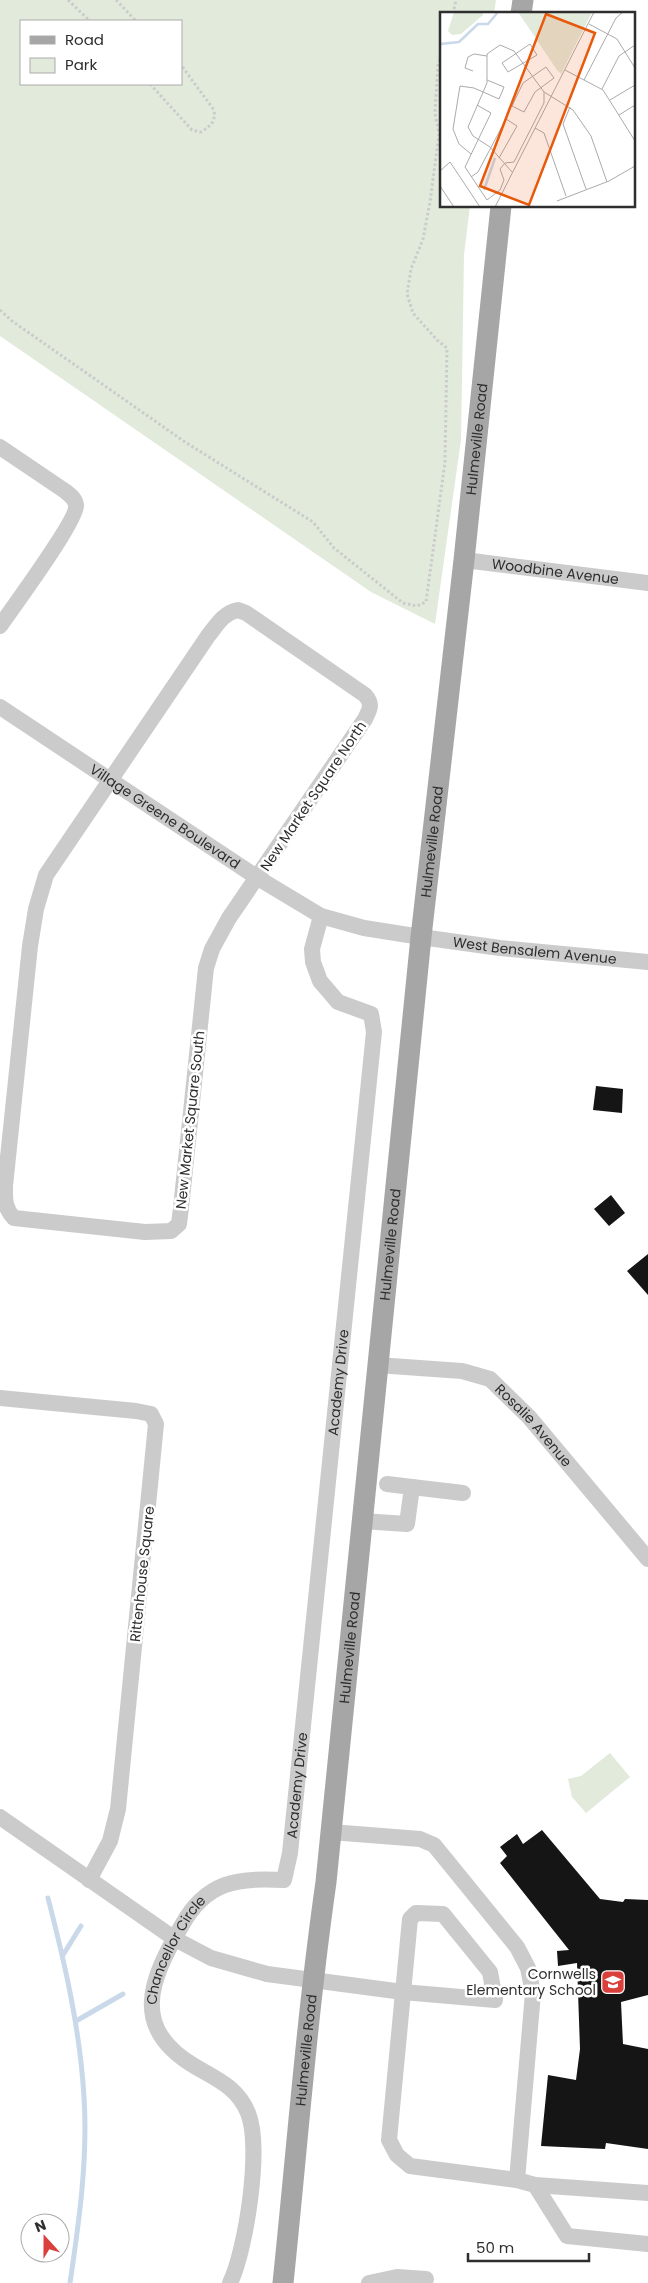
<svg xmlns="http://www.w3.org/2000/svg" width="648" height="2283" font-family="Poppins,sans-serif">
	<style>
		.green { fill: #e2eadc; fill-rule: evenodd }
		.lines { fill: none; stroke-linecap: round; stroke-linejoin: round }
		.stream { stroke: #cad9e9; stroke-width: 5 }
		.building { fill: #151515 }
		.path { stroke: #cbcbcb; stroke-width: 3; stroke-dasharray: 2.5 2.5; stroke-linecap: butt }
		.minor { stroke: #cbcbcb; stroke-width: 16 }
		.major { stroke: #a6a6a6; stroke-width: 21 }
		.labels { text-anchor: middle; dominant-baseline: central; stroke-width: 5; stroke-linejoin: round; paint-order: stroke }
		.street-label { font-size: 14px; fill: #2e2e2e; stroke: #fff }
		.poi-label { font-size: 14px; fill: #2e2e2e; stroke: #fff; text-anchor: end }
		.inset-river { fill: none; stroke: #cad9e9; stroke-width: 2.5 }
		.inset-road { fill: none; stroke: #ababab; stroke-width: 1 }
		.view { fill: #e8590c; fill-opacity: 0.15; stroke: #e8590c; stroke-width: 2.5 }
		.inset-edge { fill: none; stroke: #2e2e2e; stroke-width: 2.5 }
	</style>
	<rect width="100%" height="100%" fill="#fff"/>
	<!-- green -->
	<path class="green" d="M0 0H496L494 14H442V206H470L464 255 461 440 435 624 371 592 0 336ZM21 21H181V84H21Z
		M610 1753 630 1777 586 1813 572 1797 568 1779 581 1776Z"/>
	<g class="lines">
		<!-- stream -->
		<path class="stream" d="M48 1898C65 1964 80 2029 84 2097 88 2159 79 2222 70 2283
			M63 1955 81 1926
			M76 2021 123 1994"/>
	</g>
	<!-- building -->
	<path class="building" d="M596 1086 623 1089 622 1113 593 1110Z
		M611 1195 625 1213 609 1226 594 1209Z
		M648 1254V1295L627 1271Z
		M542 1830 600 1899 623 1902 625 1899 648 1900V1995L621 2002 623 2044 648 2049V2149L606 2143 605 2149 541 2146 548 2075 576 2080 580 2049 577 1963 558 1966 557 1951 569 1950 500 1863 507 1856 500 1847 517 1834 523 1844Z"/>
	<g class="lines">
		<!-- path -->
		<path class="path" d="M68 0 90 21
			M116 0 136 21
			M453 14 456 0
			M150 84 192 130 201 132C210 126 216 122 214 110L181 65
			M0 310 12 321 185 442 313 522 334 548 403 603 417 606 426 602 445 462 447 348 437 340 413 313 407 294 411 269 423 239 430 202 439 134 435 113 438 65 442 53"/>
		<!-- minor -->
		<g class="minor">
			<path d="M0 447 65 491C70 495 76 499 76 506 77 520 12 609 0 626"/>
			<path id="s1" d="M464 560 648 583"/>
			<path d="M238 610 246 613 365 695C373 704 370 709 365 719L229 918 212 949 206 968 181 1208 179 1224 171 1231 145 1232 14 1218C4 1208 5 1199 5 1186L30 946 36 909 46 875 208 636C217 625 223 613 238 610Z"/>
			<path id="s2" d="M0 707 258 878 321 916 364 928 421 937 500 948 648 962"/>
			<path id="s3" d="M377 1365 462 1371 490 1379 529 1417 648 1559"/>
			<path d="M0 1398 136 1411 151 1414 156 1424 118 1809 110 1841 89 1880"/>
			<path d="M412 1487 463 1493"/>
			<path d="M362 1521 407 1524 412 1487 387 1484"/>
			<path d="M0 1817 175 1939 211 1958 267 1974 403 1992 495 2000 490 1972 443 1914 416 1913 410 1919 389 2140 397 2155 410 2166 517 2180 535 2185 567 2236 648 2244"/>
			<path d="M331 1832 420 1839 434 1845 517 1947 528 1968 533 1993 517 2180"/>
			<path d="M535 2185 648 2193"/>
			<path id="s4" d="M230 2283C246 2250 262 2147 248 2113 238 2088 217 2079 196 2067 129 2028 150 1980 182 1925 206 1882 237 1877 284 1880L290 1853 374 1032 371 1014 338 1002 320 981 313 962 312 949 321 916"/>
			<path d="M369 2283 397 2277 426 2279"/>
		</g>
		<!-- major -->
		<g class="major">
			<path d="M521 14 523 0"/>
			<path id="s5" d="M283 2283C297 2149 307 2015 326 1882L421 937 464 560 501 206"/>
		</g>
	</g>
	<!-- icons -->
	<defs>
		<g id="school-square" transform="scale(1.25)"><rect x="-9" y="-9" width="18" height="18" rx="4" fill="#da403b" stroke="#fff"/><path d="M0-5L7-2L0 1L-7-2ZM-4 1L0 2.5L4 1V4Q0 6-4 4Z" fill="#fff"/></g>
	</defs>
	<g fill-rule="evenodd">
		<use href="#school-square" x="613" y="1982"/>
	</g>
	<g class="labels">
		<!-- street labels -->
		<g class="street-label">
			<text stroke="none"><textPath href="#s5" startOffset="1854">Hulmeville Road</textPath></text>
			<text stroke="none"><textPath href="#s1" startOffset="92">Woodbine Avenue</textPath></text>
			<text transform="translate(313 796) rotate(-56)">New Market Square North</text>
			<text stroke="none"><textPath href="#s2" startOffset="198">Village Greene Boulevard</textPath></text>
			<text stroke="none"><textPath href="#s5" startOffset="1449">Hulmeville Road</textPath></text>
			<text stroke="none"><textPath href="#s2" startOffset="600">West Bensalem Avenue</textPath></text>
			<text transform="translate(190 1120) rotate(-84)">New Market Square South</text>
			<text stroke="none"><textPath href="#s5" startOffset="1044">Hulmeville Road</textPath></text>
			<text stroke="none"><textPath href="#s4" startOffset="1031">Academy Drive</textPath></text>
			<text stroke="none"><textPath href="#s3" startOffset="178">Rosalie Avenue</textPath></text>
			<text transform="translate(142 1574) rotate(-84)">Rittenhouse Square</text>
			<text stroke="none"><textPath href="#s5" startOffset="639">Hulmeville Road</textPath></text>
			<text stroke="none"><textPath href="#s4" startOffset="626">Academy Drive</textPath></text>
			<text stroke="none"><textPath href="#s4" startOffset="385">Chancellor Circle</textPath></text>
			<text stroke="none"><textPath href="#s5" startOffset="234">Hulmeville Road</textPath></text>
		</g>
		<!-- poi labels -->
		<g class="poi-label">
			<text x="596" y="1974">Cornwells<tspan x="596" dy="16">Elementary School</tspan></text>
		</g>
	</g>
	<!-- overview -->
	<g transform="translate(440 12)">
		<rect width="195" height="195" fill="#fff"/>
		<path d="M14 0H43V3L21 22 12 23 8 19ZM78 0H152L121 62 117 58Z" fill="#e2eadc"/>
		<path class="inset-river" d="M0 32 19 30 38 12H48L58 0M44 178 55 146"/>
		<path class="inset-road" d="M149 12 177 27 195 56M90 32 97 43 68 60 62 51ZM106 55 114 66 95 80 84 100 72 94 83 71ZM125 58 163 78 195 129M33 59 25 56 28 45 34 42 47 44M144 68 176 6 183 0M162 77 179 44 195 33M170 88 195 73M37 93 51 101 25 155 47 188 60 178 64 168 60 157 65 151 74 150 104 91V80M130 95 123 112 146 177M179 103 195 93M95 116 104 121 126 184M31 142 19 132 13 117 20 74 34 76 59 87 64 75 47 68M0 159 10 150 40 195M72 160 50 135 33 124 28 115 47 71V42L60 33 74 39 104 80 133 98 151 124 167 170M31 165 38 160 66 107 77 114 59 146M0 174 14 195M117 189 169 169 195 154M55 195 154 0"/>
		<path class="view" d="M106 2 155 21 89 193 40 174Z"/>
		<rect width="195" height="195" class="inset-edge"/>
	</g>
	<!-- legend -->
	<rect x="20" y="20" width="162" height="65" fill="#ffffff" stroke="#ababab"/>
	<rect x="30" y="36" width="25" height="8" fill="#a6a6a6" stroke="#ababab"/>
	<text x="65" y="45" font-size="15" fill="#2e2e2e">Road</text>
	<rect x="30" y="58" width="25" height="15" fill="#e2eadc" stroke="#ababab"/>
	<text x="65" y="70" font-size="15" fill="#2e2e2e">Park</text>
	<!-- north arrow -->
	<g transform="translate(45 2238) rotate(339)"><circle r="24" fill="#ffffff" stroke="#ababab"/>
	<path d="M0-4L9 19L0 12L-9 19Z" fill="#da403b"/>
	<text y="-8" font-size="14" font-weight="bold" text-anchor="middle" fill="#2e2e2e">N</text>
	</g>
	<!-- scale -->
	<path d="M468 2253v8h121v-8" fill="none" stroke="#2e2e2e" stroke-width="2.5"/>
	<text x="476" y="2253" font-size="15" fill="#2e2e2e" stroke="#ffffff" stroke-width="4" paint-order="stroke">50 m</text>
</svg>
